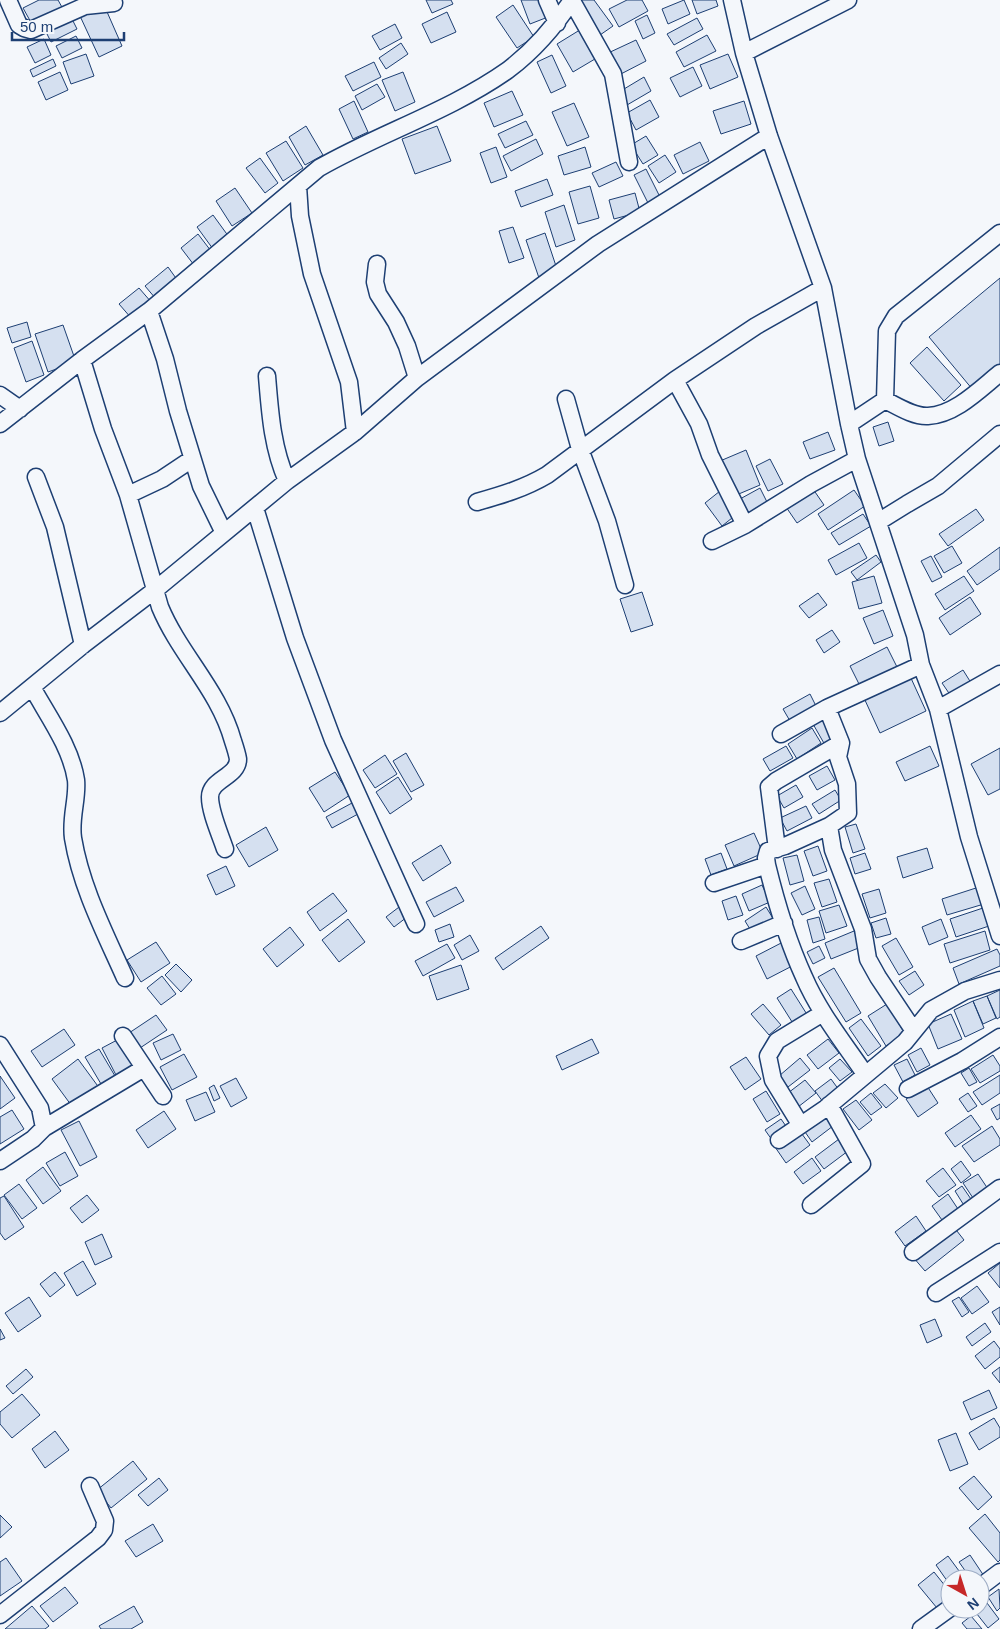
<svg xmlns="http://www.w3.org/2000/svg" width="1000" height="1629" font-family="Arial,sans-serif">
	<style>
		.building { fill: #d5e0f0; stroke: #1d3f73 }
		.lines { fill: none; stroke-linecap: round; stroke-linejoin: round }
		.minor-casing { stroke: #1d3f73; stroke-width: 19 }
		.minor { stroke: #f4f7fb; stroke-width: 16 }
	</style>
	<rect width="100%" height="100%" fill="#f4f7fb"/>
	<!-- building -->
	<path class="building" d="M39 0H58L63 9 33 26 23 8Z
		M426 0H451L453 4 432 13Z
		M521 0H541L548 17 530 24Z
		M581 0H594L613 26 600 35 577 3Z
		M627 0H642L648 11 619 27 609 9Z
		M684 0 690 14 668 24 662 9Z
		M692 0H716L718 6 697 14Z
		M104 5 122 46 99 57 80 16Z
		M513 5 534 37 517 48 496 17Z
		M447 12 456 32 431 43 422 24Z
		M647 15 655 33 643 39 635 21Z
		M71 17 77 29 51 42 45 30Z
		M697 18 703 29 674 45 667 34Z
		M395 24 402 38 380 50 372 36Z
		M583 28 600 56 573 72 557 44Z
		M707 35 716 51 684 67 676 52Z
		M76 36 82 48 62 58 56 46Z
		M44 39 51 55 35 63 27 47Z
		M636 40 646 61 617 76 606 54Z
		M401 43 408 54 386 69 379 58Z
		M86 54 94 76 71 84 63 62Z
		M728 54 738 77 710 89 700 65Z
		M552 55 566 86 551 93 537 62Z
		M53 59 56 66 33 77 30 70Z
		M374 62 381 77 353 91 345 76Z
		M693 67 702 86 680 97 670 78Z
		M60 72 68 90 46 100 38 82Z
		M403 72 415 102 395 111 382 80Z
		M644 77 651 91 627 105 619 92Z
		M377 84 385 97 362 110 355 96Z
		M512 91 523 115 494 127 484 103Z
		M650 100 659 117 636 130 627 113Z
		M354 101 368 132 353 139 339 109Z
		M744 101 751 124 721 134 713 111Z
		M574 103 589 137 567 146 552 112Z
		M526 121 533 135 505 148 498 134Z
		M306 126 323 155 305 165 289 137Z
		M437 126 451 161 415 174 402 139Z
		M646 136 658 155 643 164 631 145Z
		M536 139 543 154 511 171 503 156Z
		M286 141 303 168 283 181 266 153Z
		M700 142 709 161 683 174 674 155Z
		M496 147 507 177 491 183 480 153Z
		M585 147 591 167 564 175 558 156Z
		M665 155 676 172 659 183 648 166Z
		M260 158 278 183 265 193 246 168Z
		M616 162 623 176 599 187 592 173Z
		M646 169 660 197 648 203 634 175Z
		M547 179 553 195 521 207 515 191Z
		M590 186 599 218 578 224 569 192Z
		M235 188 252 213 232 226 216 201Z
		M635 193 640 212 614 219 609 200Z
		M564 205 575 240 556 247 545 212Z
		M213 215 229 237 213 249 197 227Z
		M513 227 524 258 509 263 499 231Z
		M545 233 558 272 539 278 526 240Z
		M198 234 211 251 194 265 181 248Z
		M168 267 178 281 156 299 145 286Z
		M1000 278V367L973 390 929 337Z
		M139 288 152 303 132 319 119 304Z
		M27 322 31 337 12 343 7 328Z
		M63 325 76 362 48 372 35 334Z
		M32 341 44 375 26 382 14 348Z
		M927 347 961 385 944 401 910 363Z
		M888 422 894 441 879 446 873 427Z
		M828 432 835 450 810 459 803 442Z
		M746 450 760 485 734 496 720 461Z
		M770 459 783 484 768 491 756 466Z
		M760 488 770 508 750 518 740 499Z
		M813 489 824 505 797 523 786 507Z
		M854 490 865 506 828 530 818 514Z
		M720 491 737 514 722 526 705 503Z
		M976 509 984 520 948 546 939 534Z
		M863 514 871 526 839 545 831 533Z
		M859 543 867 558 836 575 828 560Z
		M952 546 962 563 944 573 934 556Z
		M1000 547V569L977 585 967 571Z
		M876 555 881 562 857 580 851 572Z
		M931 556 942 577 932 582 921 561Z
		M874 576 882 603 859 609 852 582Z
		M964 576 974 591 945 610 935 594Z
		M642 592 653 625 631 632 620 599Z
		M818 593 827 605 809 618 799 606Z
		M970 597 981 614 950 635 939 618Z
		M883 610 893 636 874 644 863 618Z
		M832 630 840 642 824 653 816 640Z
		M887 647 898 669 861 688 850 666Z
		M963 670 973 686 953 699 942 683Z
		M910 676 926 711 880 733 864 698Z
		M810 694 816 706 790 721 783 709Z
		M823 718 835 739 825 745 813 724Z
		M812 728 821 743 797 759 788 744Z
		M786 746 793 758 770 771 763 759Z
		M930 746 939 766 905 781 896 762Z
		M1000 748V789L988 795 971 764Z
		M406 753 424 785 411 792 393 761Z
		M385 755 397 774 375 788 363 770Z
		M827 766 835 780 817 790 809 776Z
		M335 772 350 795 324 812 309 788Z
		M398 777 412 799 390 814 376 792Z
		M796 785 803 797 784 808 777 796Z
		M835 790 841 800 819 814 812 804Z
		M352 803 358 814 332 828 326 817Z
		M806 806 812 818 787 831 780 818Z
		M856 824 865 849 853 853 845 827Z
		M266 827 278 850 249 867 236 845Z
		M754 833 763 853 734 866 725 845Z
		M441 845 451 863 423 881 412 863Z
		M818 846 827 871 813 876 804 851Z
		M927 848 933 868 903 878 897 857Z
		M721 853 727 869 711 875 705 859Z
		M865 853 871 869 855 874 850 858Z
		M797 855 804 881 790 885 783 858Z
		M226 866 235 886 216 895 207 875Z
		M829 879 837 902 822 907 814 883Z
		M762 885 770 902 749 911 742 894Z
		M805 886 815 909 802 915 791 893Z
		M456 887 464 901 434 917 426 902Z
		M979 887 984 904 947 915 942 899Z
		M879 889 886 913 870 918 862 894Z
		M333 893 347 911 320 931 307 912Z
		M736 896 743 915 728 920 722 901Z
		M403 904 411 914 394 927 386 917Z
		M839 905 847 926 826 933 819 911Z
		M766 907 774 920 753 934 745 921Z
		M983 908 989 926 956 937 950 919Z
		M819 917 825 939 813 943 807 920Z
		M886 918 891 934 876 938 871 923Z
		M348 919 365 942 339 962 322 940Z
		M941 919 948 937 929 945 922 927Z
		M450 924 454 937 439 942 435 930Z
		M541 926 549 938 503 970 495 958Z
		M290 927 304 945 277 967 263 949Z
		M854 931 861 947 831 959 825 943Z
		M985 931 990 950 950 963 944 944Z
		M470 935 479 951 462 960 454 945Z
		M896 938 913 967 899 975 882 946Z
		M785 941 796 964 767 979 756 956Z
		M156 942 170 963 141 982 127 960Z
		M447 944 455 958 423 976 415 961Z
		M819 946 825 958 813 964 807 952Z
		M997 949 1000 955V966L959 984 953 968Z
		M176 964 192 980 181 992 165 975Z
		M461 965 469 989 437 1000 429 976Z
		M834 968 861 1013 846 1022 818 977Z
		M915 971 924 985 909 995 899 981Z
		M162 976 176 994 161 1005 147 988Z
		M791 989 808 1016 794 1025 777 998Z
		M1000 990V1017L997 1019 987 996Z
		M987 996 996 1018 983 1024 973 1001Z
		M973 1001 984 1028 965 1037 954 1010Z
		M763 1004 781 1025 769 1035 751 1014Z
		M887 1004 905 1034 886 1046 868 1016Z
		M951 1014 962 1039 938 1049 928 1024Z
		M156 1015 167 1030 140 1048 129 1033Z
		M861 1019 881 1046 868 1056 849 1028Z
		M64 1029 75 1045 42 1067 31 1051Z
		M173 1034 181 1050 161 1060 153 1043Z
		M119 1039 133 1066 116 1075 102 1048Z
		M592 1039 599 1053 562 1070 556 1056Z
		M828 1039 839 1053 818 1069 807 1055Z
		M921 1048 930 1065 917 1072 908 1055Z
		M99 1049 118 1081 104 1089 85 1057Z
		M184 1054 197 1077 172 1090 160 1067Z
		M993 1055 1000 1066V1071L980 1083 971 1069Z
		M746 1057 761 1079 745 1090 730 1067Z
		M800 1058 810 1070 788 1087 779 1076Z
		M78 1059 100 1089 74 1109 52 1079Z
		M840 1059 852 1072 840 1081 829 1068Z
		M907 1059 915 1075 903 1082 894 1065Z
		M969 1068 977 1082 969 1086 961 1073Z
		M1000 1075V1093L982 1105 973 1092Z
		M0 1076 15 1098 0 1109Z
		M236 1078 247 1098 231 1107 220 1086Z
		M831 1079 839 1090 823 1102 815 1091Z
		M805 1080 816 1093 798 1107 788 1093Z
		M885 1084 898 1098 886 1108 873 1093Z
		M214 1085 220 1098 214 1101 209 1088Z
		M927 1086 938 1103 918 1117 906 1099Z
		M766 1091 780 1114 767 1122 753 1099Z
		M206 1092 215 1112 195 1121 186 1100Z
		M871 1093 882 1107 871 1115 860 1102Z
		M968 1093 977 1106 968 1112 959 1099Z
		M856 1100 872 1120 859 1130 843 1109Z
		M1000 1104V1118L997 1120 991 1109Z
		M12 1110 24 1129 0 1144V1117Z
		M164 1111 176 1129 148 1148 136 1130Z
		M824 1113 833 1126 812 1142 803 1129Z
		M971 1115 981 1129 955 1147 945 1133Z
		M781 1119 788 1129 772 1140 765 1130Z
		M79 1121 97 1157 80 1166 61 1130Z
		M992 1126 1000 1139V1145L974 1162 962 1146Z
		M799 1130 810 1145 786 1163 775 1147Z
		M839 1139 848 1151 824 1169 815 1157Z
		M65 1152 78 1176 60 1186 46 1163Z
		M812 1158 821 1171 803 1184 794 1172Z
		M961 1161 971 1175 961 1183 951 1169Z
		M43 1167 61 1191 43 1204 26 1180Z
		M943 1168 956 1185 939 1197 926 1181Z
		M978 1174 988 1189 973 1198 963 1183Z
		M19 1184 37 1208 22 1219 4 1195Z
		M962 1186 973 1202 965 1207 955 1191Z
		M948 1194 958 1209 942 1220 932 1206Z
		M87 1195 99 1210 82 1223 70 1208Z
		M4 1196 24 1227 5 1240 0 1233V1198Z
		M916 1216 926 1231 905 1246 895 1232Z
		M953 1226 964 1240 925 1271 913 1257Z
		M102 1234 112 1257 95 1265 85 1242Z
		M83 1261 96 1284 77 1296 64 1273Z
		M1000 1263V1288L988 1273Z
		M55 1272 65 1285 50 1297 40 1284Z
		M977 1286 989 1302 972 1314 961 1298Z
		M29 1297 41 1316 18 1332 5 1313Z
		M959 1297 969 1312 962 1317 952 1301Z
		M1000 1307V1325L992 1312Z
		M935 1319 942 1336 927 1343 920 1325Z
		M985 1323 991 1332 972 1346 966 1337Z
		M0 1329 5 1338 0 1340Z
		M994 1341 1000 1349V1357L985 1369 975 1356Z
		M1000 1367V1383L992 1373Z
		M26 1369 33 1377 13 1394 6 1386Z
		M989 1390 997 1408 971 1420 963 1402Z
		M22 1394 40 1415 12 1438 0 1424V1412Z
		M994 1418 1000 1428V1437L979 1450 969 1433Z
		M55 1431 69 1450 45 1468 32 1449Z
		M956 1433 968 1464 950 1471 938 1440Z
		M133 1461 147 1479 111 1508 97 1490Z
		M974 1476 992 1497 978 1510 959 1488Z
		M159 1478 168 1490 148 1506 138 1495Z
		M985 1514 1000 1533V1560L998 1562 969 1528Z
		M0 1515 12 1527 0 1538Z
		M153 1524 163 1541 136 1557 125 1541Z
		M970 1555 984 1576 980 1579H971L959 1562Z
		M948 1556 965 1579H950V1585L936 1565Z
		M6 1558 22 1581 0 1596V1562Z
		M934 1572 950 1592V1597L937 1608 918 1585Z
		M65 1587 78 1603 53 1622 40 1606Z
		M999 1589 1000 1608 997 1611 988 1597Z
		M984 1599 999 1619 988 1628 973 1609H980V1602Z
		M32 1606 49 1626 45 1629H5Z
		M134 1606 143 1622 131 1629H101L99 1626Z
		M971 1616 982 1629H967L962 1623Z"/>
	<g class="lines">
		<!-- minor casing -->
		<g class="minor-casing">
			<path id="minor" d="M8 0 19 25 24 28 31 30 85 6 114 3
				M547 0 557 23
				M732 0 744 53 769 136 823 288 849 424 857 459 915 635 921 665 938 709 969 837 1000 936
				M572 1 613 74 629 162
				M744 53 848 0
				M298 186 300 216 312 274 349 382 355 432
				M377 264 375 282 378 294 396 322 407 346 417 378
				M149 311 165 359 178 411 201 486 224 533
				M82 360 103 429 128 495 160 607C180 655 219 690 233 741 235 747 237 753 238 759 238 777 210 779 210 797 210 812 220 834 225 849
				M267 376C270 412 272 447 287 481
				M675 380 699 424 710 455 745 525
				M0 395 20 409
				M566 399 580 449 607 521 625 585
				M885 400C897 406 914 417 928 416 955 415 980 389 1000 373
				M0 424 82 360 149 311 319 168C380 133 450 111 508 70 533 51 555 26 572 0
				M849 424 885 400 887 331 896 316 1000 233
				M36 477 55 527 83 645
				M128 495 162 479 192 459
				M477 502C502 495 525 488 547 475L675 380 756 326 823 288
				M255 508 295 638 333 740 416 924
				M878 522 907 504 938 486 1000 434
				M712 541 745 525 811 484 857 459
				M32 687C48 716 71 747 76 780 78 798 70 818 73 838 81 887 105 933 125 978
				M938 709 1000 674
				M0 713 83 645 155 590 287 481 355 432 417 378 598 244 769 136
				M781 734 827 708
				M829 826 785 846 768 851 766 858 767 865C776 902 788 942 804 977 819 1012 844 1043 865 1074
				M777 849 769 787 776 781 841 743
				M714 883 767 865
				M741 941 784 923
				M914 1031 878 977 868 959 863 929 833 850 829 826 848 813 847 784 838 757 841 743 827 708 921 665
				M123 1036 163 1096
				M0 1045 40 1108 44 1128
				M908 1089 962 1061 1000 1037
				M800 1124 773 1080 768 1056 777 1041 823 1013
				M779 1140 826 1108 905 1042 931 1010 965 991 1000 980
				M0 1161 33 1139 44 1128 144 1068
				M811 1205 862 1164 829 1105
				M913 1252 1000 1188
				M936 1293 1000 1252
				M980 1587 1000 1572
				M0 1615 98 1538 104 1530 105 1521 90 1486
				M921 1629 950 1608"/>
		</g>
		<!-- minor -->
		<use href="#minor" class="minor"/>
	</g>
	<!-- north arrow -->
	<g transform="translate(965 1594) rotate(141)"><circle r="24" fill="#f4f7fb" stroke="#9eadc5"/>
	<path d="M0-4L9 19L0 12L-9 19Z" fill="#c62828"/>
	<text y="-8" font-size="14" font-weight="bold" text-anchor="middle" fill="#1d3f73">N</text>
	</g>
	<!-- scale -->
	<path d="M12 32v8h112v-8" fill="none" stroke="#1d3f73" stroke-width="2.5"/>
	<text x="20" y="32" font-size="15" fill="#1d3f73" stroke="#f4f7fb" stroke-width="4" paint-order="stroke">50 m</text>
</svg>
